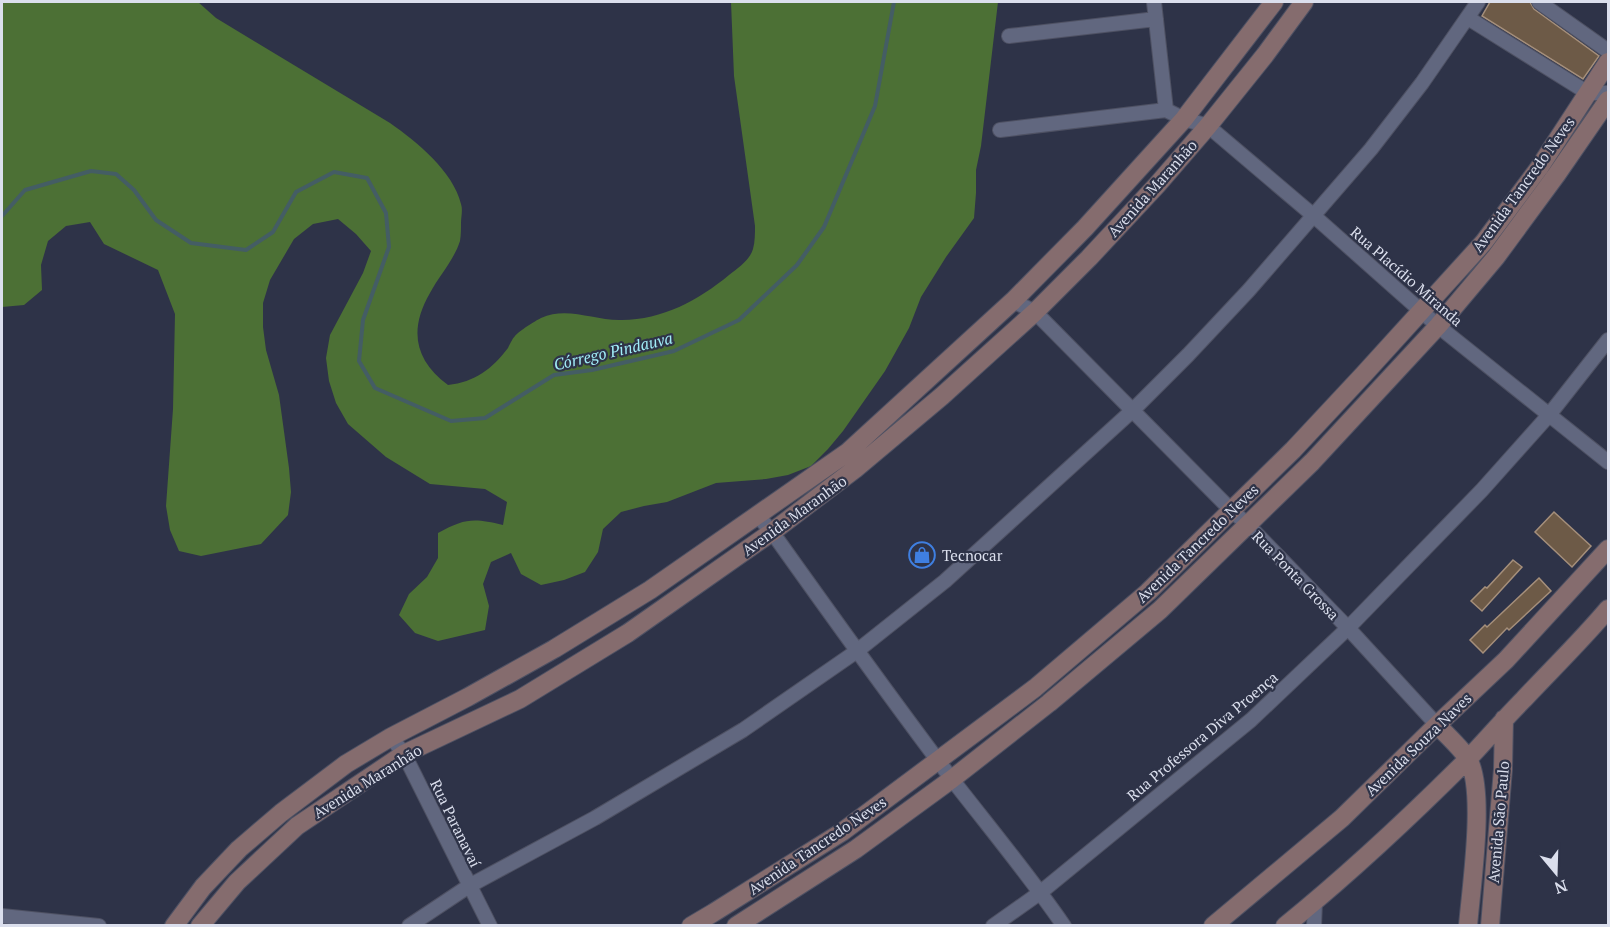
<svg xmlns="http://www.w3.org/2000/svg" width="1610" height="927" font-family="'PT Serif',serif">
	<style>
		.forest { fill: #4c7035 }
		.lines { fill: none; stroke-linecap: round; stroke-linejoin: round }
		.stream { stroke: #445d64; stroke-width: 4 }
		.building { fill: #6d5a47; stroke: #a58f7b; stroke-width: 1.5 }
		.street-casing { stroke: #4e5163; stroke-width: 16 }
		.secondary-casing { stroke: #4e5163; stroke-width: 20 }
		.street { stroke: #61677f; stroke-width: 14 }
		.secondary { stroke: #856c6e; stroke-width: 18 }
		.labels { text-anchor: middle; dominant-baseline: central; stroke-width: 4.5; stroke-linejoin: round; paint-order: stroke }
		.street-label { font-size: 15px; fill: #dbdfed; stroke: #2e3348 }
		.poi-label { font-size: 15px; fill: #dbdfed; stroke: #2e3348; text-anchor: start }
		.water-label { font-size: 16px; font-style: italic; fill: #a1edf7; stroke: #2e3348 }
	</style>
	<rect width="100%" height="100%" fill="#2e3348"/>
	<!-- forest -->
	<path class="forest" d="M2 2H198L216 18 390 123C417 142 453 171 461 204 463 210 461 217 461 223 461 228 461 235 460 241 454 260 439 276 430 293 409 329 414 360 448 385 475 382 492 369 508 348 510 344 512 339 515 336 519 331 535 321 541 318 568 306 594 321 622 320 662 320 699 300 729 275 738 268 750 260 753 249 755 242 755 233 755 226L734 76 731 2H998L981 146 976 170V193L974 218 946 257 921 297 909 328 885 371 843 431 828 449 811 466 788 475 766 479 716 483 667 502 644 506 621 512 603 529 598 552 585 572 564 580 541 585 521 574 511 553 491 562 483 584 489 606 485 630 438 641 415 633 399 615 409 594 427 577 438 558V533C465 518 474 518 503 525L507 502 485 489 430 484 386 457 348 424 336 403 329 381 326 358 330 335 363 273 371 251 356 234 338 219 313 224 294 239 270 280 263 303V327L266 350 279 395 289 468 291 492 288 515 261 544 201 556 179 551 170 530 166 506 173 409 175 314 158 270 104 244 90 222 66 226 48 241 41 265 42 290 24 305 2 307Z"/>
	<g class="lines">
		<!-- stream -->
		<path class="stream" d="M2 216 25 190 91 171 116 174 134 190 156 220 191 243 246 250 273 232 296 192 334 172 367 178 386 213 389 247 363 320 359 361 375 388 451 421 485 418 554 375 592 370 674 351 739 320 797 265 824 227 875 106 894 2"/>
	</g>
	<!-- building -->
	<path class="building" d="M1490 2H1530L1534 9 1599 56 1583 79 1482 16Z
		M1554 512 1591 546 1572 567 1535 532Z
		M1513 560 1522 567 1482 611 1471 601 1485 587 1487 588Z
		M1539 578 1551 591 1509 630 1507 628 1483 653 1470 640 1485 625 1487 627Z"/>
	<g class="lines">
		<!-- street casing -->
		<g class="street-casing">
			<path id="street" d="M1154 2 1166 110 1184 119 1208 126 1314 216 1438 326 1608 462
				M1539 2 1608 51
				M1468 18 1588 93H1608
				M1009 36 1156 19
				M1000 130 1166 110
				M1013 301 1035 312 1231 510 1247 524 1348 628 1437 725
				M757 515 772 532C831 615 890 697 951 778 989 827 1029 875 1064 926
				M391 737 404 754 490 926
				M2 916 99 926
				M409 926 469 886 595 818 743 730 857 651 945 581 1133 410 1188 355 1249 290 1371 149 1422 83 1478 2
				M993 926 1041 892 1251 720 1348 628 1482 490 1549 415 1608 340
				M1314 926 1315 902"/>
		</g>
		<!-- secondary casing -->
		<g class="secondary-casing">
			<path id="secondary" d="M1437 725C1446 734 1462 749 1468 759 1486 790 1471 888 1468 926
				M174 926 203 887 239 849 281 813 346 764 391 737 468 697 554 649 650 590 848 452 1013 301 1085 228 1184 119 1274 2
				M200 926 237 882 297 826 404 754 520 699 628 633 772 532 855 469 942 396 1035 312 1089 258 1157 185 1208 126 1265 55 1304 2
				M691 926 713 913 842 832 1035 688 1148 592 1293 450 1364 374 1484 242 1539 168 1608 62
				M736 926 856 849 952 779 1049 703 1160 610 1312 462 1438 326 1496 257 1557 174 1608 100
				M1213 926 1342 818 1437 725 1506 660 1608 549
				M1285 926C1349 874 1410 817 1468 759 1487 739 1505 718 1524 699 1552 669 1582 640 1608 609
				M1490 926 1503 769 1504 719"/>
		</g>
		<!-- street -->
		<use href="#street" class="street"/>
		<!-- secondary -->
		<use href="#secondary" class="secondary"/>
	</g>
	<!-- icons -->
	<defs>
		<g id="shop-ring" transform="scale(1.35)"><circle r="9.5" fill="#2e3348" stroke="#3f7fe0" stroke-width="1.5"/><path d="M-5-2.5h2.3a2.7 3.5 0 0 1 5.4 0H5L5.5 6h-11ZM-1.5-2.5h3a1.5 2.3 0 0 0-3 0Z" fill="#3f7fe0"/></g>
	</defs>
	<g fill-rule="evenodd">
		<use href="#shop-ring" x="922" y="555"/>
	</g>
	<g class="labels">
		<!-- street labels -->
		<g class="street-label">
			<text transform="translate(1523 184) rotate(-54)">Avenida Tancredo Neves</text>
			<text transform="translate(1152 188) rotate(-48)">Avenida Maranhão</text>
			<text transform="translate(1407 276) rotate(41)">Rua Placídio Miranda</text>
			<text transform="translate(794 515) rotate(-36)">Avenida Maranhão</text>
			<text transform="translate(1197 543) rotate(-44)">Avenida Tancredo Neves</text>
			<text transform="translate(1296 575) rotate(46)">Rua Ponta Grossa</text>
			<text transform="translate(1202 736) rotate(-40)">Rua Professora Diva Proença</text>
			<text transform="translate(1418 744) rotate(-44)">Avenida Souza Naves</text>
			<text transform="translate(367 781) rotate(-32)">Avenida Maranhão</text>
			<text transform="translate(1498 822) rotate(-85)">Avenida São Paulo</text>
			<text transform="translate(456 823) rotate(64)">Rua Paranavaí</text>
			<text transform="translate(817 845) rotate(-34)">Avenida Tancredo Neves</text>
		</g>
		<!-- poi labels -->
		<g class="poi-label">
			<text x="942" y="555">Tecnocar</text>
		</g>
		<!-- water labels -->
		<g class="water-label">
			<text transform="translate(613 351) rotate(-13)">Córrego Pindauva</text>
		</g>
	</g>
	<!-- border -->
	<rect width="1610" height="927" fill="none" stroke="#dbdfed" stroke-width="6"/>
	<!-- north arrow -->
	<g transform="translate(1556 873) rotate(161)" stroke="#2e3348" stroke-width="4.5" paint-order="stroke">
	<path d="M0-4.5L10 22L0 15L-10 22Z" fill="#dbdfed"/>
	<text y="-9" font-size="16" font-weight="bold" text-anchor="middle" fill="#dbdfed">N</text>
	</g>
</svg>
